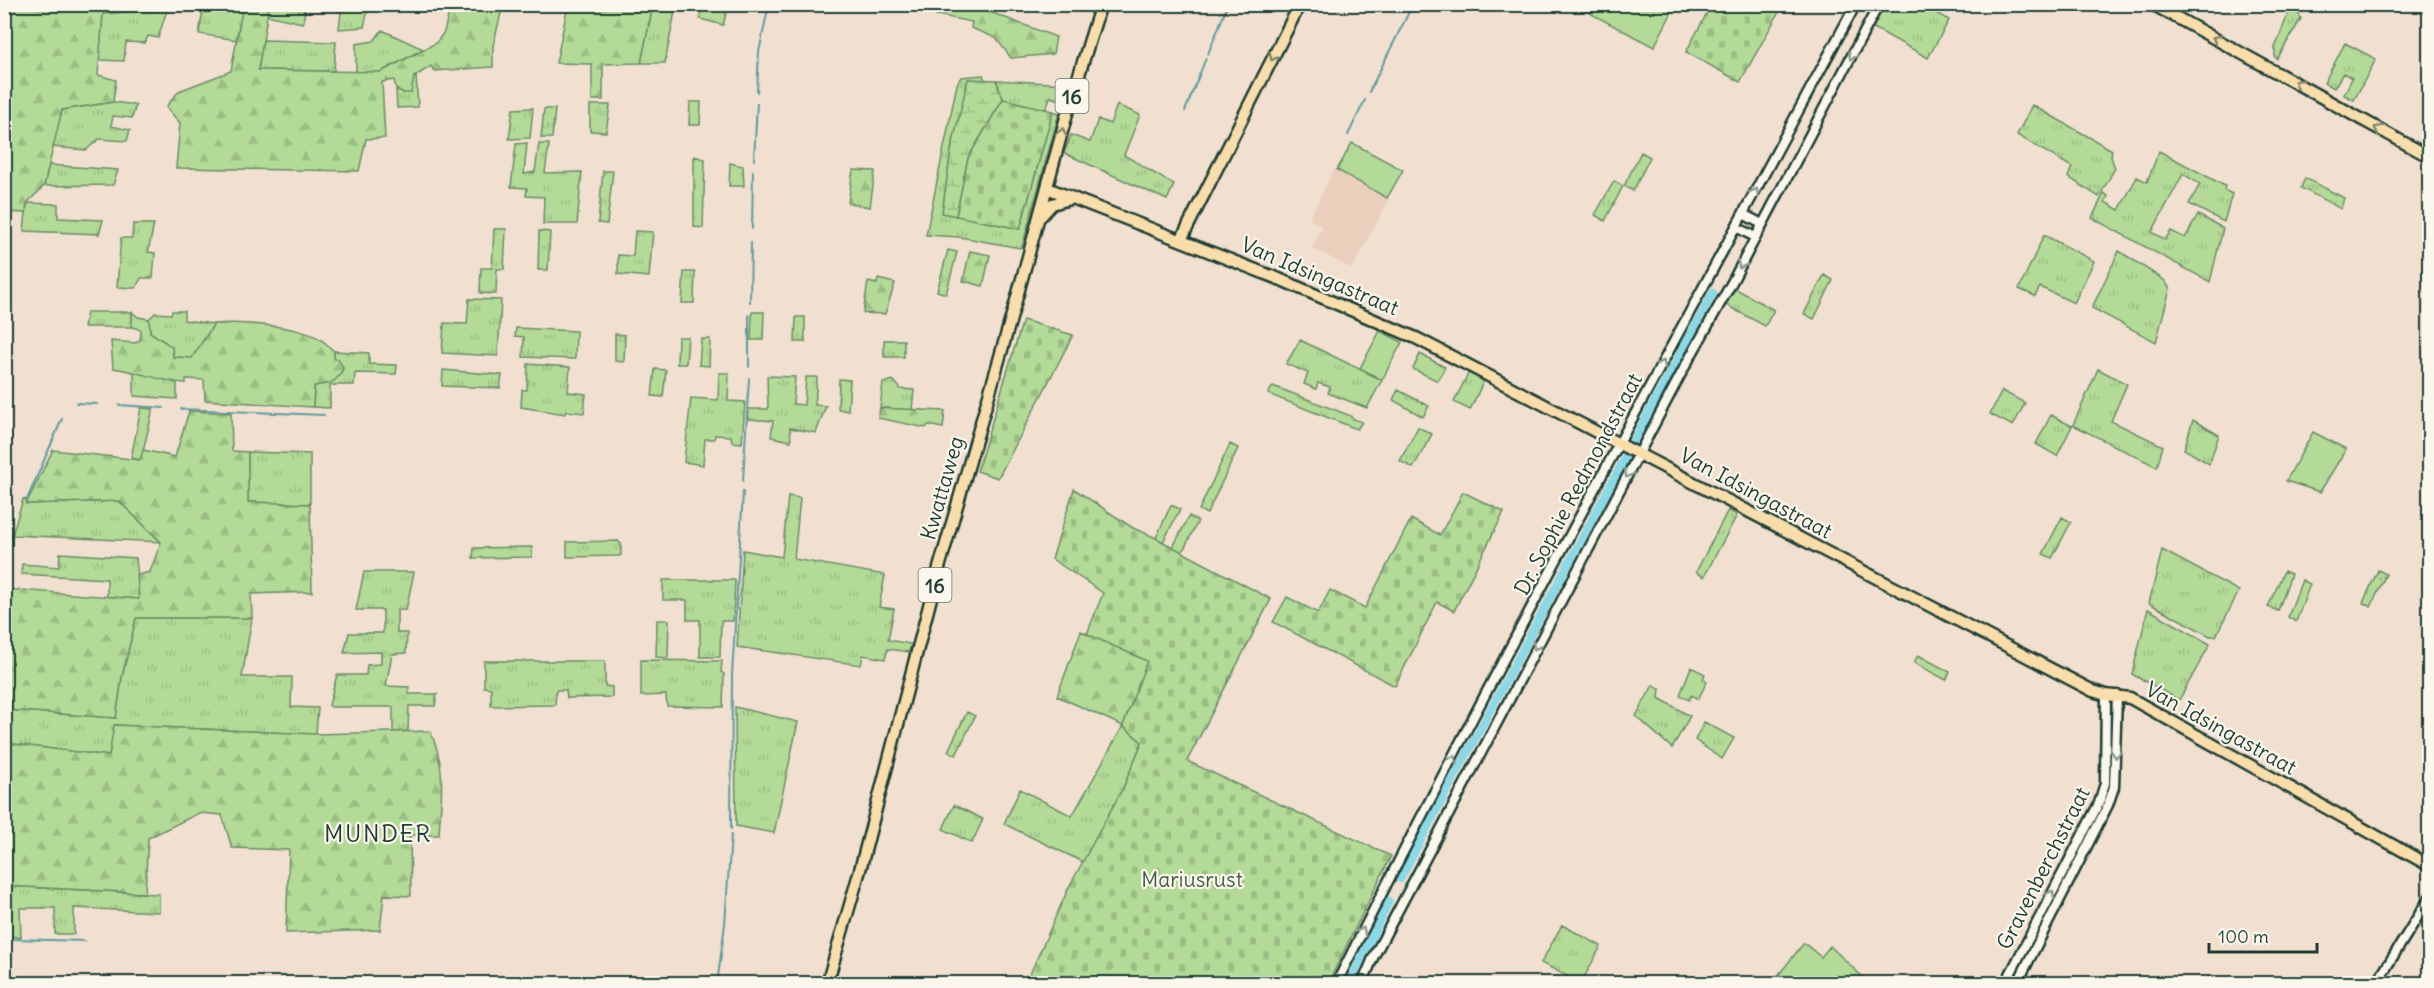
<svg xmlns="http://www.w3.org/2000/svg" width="2434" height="988" font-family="Delius,sans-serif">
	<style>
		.built { fill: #ead0bc }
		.grass { fill: url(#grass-tufts); stroke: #698c66; stroke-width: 1.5 }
		.forest { fill: url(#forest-firs); stroke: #698c66; stroke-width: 1.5 }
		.wetland { fill: url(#wetland-marsh); stroke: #698c66; stroke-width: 1.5 }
		.cemetery { fill: url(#cemetery-stones); stroke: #698c66; stroke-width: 1.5 }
		.pitch { fill: #b3db97; stroke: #698c66; stroke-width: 1.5 }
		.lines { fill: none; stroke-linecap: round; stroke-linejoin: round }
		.stream { stroke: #5f9b9f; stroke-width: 2 }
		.canal { stroke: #89d9e6; stroke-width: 8 }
		.minor-casing { stroke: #1f3d34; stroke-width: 13 }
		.major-casing { stroke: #1f3d34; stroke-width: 15 }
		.minor { stroke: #fbf7ec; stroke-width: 8 }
		.major { stroke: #f9deab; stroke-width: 10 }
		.oneway { stroke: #81856a }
		.oneway2 { stroke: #8d9a90 }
		.labels { text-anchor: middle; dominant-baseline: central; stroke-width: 4.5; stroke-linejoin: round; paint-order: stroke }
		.shield { fill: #fbf7ec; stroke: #61756b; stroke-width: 1.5 }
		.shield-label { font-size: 20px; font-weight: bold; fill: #1f3d34 }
		.street-label { font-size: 21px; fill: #1f3d34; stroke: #fbf7ec }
		.park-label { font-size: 21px; fill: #3d5d48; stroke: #fbf7ec }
		.quarter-label { font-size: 24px; letter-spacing: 1.5px; fill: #1f3d34; stroke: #fbf7ec }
	</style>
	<defs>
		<pattern id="grass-tufts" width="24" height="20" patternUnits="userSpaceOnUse" patternTransform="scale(1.5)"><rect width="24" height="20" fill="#b3db97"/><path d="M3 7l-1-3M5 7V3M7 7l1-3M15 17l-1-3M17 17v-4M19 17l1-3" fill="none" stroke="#9abd83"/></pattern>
		<pattern id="forest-firs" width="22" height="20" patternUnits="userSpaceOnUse" patternTransform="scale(1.5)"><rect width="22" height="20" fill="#b3db97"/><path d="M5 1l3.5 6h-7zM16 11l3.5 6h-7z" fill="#9abd83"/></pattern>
		<pattern id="wetland-marsh" width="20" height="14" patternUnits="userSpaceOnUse" patternTransform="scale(1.5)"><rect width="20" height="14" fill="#b3db97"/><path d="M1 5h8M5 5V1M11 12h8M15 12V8" fill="none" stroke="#9abd83"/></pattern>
		<pattern id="cemetery-stones" width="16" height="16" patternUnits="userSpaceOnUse" patternTransform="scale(1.5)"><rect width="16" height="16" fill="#b3db97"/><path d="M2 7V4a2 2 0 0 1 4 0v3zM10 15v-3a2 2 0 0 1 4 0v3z" fill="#9abd83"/></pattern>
	</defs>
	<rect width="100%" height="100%" fill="#f1e0d0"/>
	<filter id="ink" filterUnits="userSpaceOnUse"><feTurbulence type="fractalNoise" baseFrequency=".0167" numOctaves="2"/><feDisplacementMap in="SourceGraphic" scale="12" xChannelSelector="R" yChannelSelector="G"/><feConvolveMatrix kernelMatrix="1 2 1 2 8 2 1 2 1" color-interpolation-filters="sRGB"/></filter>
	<g filter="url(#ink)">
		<!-- built -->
		<path class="built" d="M1334 169 1389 200 1352 269 1312 248 1322 227 1309 219Z"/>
		<!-- grass -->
		<path class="grass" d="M317 4 369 5 364 27 339 29 341 12Z
			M204 5H244L236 40 199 34Z
			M269 5H306L303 23 267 15Z
			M653 5H708L727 10 723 25 700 19 701 11 676 6 665 63H641Z
			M1884 5H1921L1949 20 1928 58 1872 27Z
			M167 10 158 38 148 36 145 43 126 42 124 61 99 60 103 13Z
			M2292 11 2299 14 2301 19 2277 59 2275 57V48L2288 14Z
			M382 30 423 49 381 72H356V44L374 41Z
			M263 40 336 42 334 71 258 70Z
			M2345 43 2376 59 2354 100 2344 95 2352 78 2343 73 2334 88 2324 83Z
			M416 75 418 107 397 108 396 89 404 93Z
			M983 75 985 80H968L951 151 942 213 1020 229 1053 111 1059 113 1022 247 1020 248 960 237 926 235 957 84 961 77Z
			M996 80 1067 84 1063 101 1050 97 1046 109 1003 99Z
			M113 102 136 105 132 118 113 116 111 126 130 130 127 141 99 139 86 150 52 147 62 110Z
			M590 105H610L606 132 590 131Z
			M1117 105 1140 115 1124 155 1174 185 1167 200 1064 153 1071 135 1090 142 1098 119 1110 124Z
			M2032 105 2112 150 2111 157 2115 168 2099 197 2068 177 2072 167 2017 135Z
			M533 108 530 138 509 139 513 109Z
			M544 109H555L552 138H541Z
			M527 143 524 174 535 172 539 144H549L545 173 582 172 577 224H543L544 197 526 196 527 188 511 187 516 144Z
			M2159 151 2225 186 2224 190 2232 194 2224 222 2189 204 2200 184 2183 174 2152 232 2165 240 2171 231 2185 238 2198 215 2223 228 2210 282 2092 218 2104 193 2108 196 2105 202 2119 210 2137 177 2147 182Z
			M1641 152 1650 157 1633 191 1624 186Z
			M694 156 705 159 703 228 694 227Z
			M730 163 743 166 744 186H729Z
			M48 165 118 170 113 185 44 186Z
			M603 171H613L607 224 598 223Z
			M2305 178 2344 198 2341 209 2301 188Z
			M1614 181 1623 186 1605 221 1595 215Z
			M27 203 58 204V218L103 220 99 234 24 231Z
			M133 224H154L148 252 155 253 153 278H141L136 288 117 287 121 238H132Z
			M494 229H506L504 269H497L496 294 480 293 481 268H492Z
			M539 231 550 232 548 270H538Z
			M635 231 653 232 649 277 618 274V255L633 256Z
			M2044 235 2094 261 2074 303 2040 287 2035 296 2019 289Z
			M948 250 957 252 946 294 937 291Z
			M2119 251 2164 280 2170 289 2156 342 2092 308Z
			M684 272H695L694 303H682Z
			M1824 275 1833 280 1814 319 1804 314Z
			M1733 290H1738L1774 310 1765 326 1724 304Z
			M469 299 501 300 498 356 442 353 444 323 467 324Z
			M172 311H184V320L214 324 192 358 173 357 172 347 150 332 149 319 155 313 171 314Z
			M87 312H132V327H84Z
			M752 312H764L763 340H751Z
			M796 317H805V342H795Z
			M516 328 576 331 575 359 523 357 524 337 515 336Z
			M615 334 625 335 624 362 615 361Z
			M678 337H688L686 364H677Z
			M701 339H710L709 366 699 365Z
			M884 340H904V357H884Z
			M1300 340 1382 380 1367 408 1328 393 1330 387 1318 383 1316 389 1304 384 1308 373 1286 364Z
			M334 351 369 353V364L397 365 396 374 355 373 354 385H330V408L313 407 314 386 340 376 343 368 339 360 334 359Z
			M528 364 570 367 568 392 586 394 584 413 566 411 565 414 521 407 522 390H527Z
			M655 369 666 370 663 397 652 396Z
			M2098 369 2127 384 2111 421 2163 446 2157 467 2073 425Z
			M443 370 502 375 500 388 442 386Z
			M134 371 177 383V399L134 396Z
			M1469 372 1484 380 1470 410 1454 402Z
			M719 373H729L728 401 745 402 742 443 732 442 731 436 715 435 714 439H705L703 465 684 462 691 398 718 400Z
			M767 376 795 377 793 404 804 405 806 377H817L815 405 826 406 816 433 790 428 791 441 771 437 773 421 748 419V409H768Z
			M839 379 850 380 848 411 838 409Z
			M893 380 901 389 914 390 912 410 880 408 883 383Z
			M1273 386 1351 416V418L1362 422 1357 429 1268 394Z
			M1398 390 1429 406 1423 417 1393 400Z
			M2002 391 2025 403 2013 426 1990 414Z
			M141 408 153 409 141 460 131 458Z
			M2051 415 2072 426 2057 456 2036 444Z
			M2193 420 2219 435 2209 464 2184 449Z
			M1418 427 1432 434 1413 468 1400 461Z
			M1230 444 1238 448 1207 514 1199 510Z
			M248 452 310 454V504L248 502Z
			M788 496 800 498 794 559 885 575 879 607 894 609 888 640 911 644 909 652 888 649 885 659 863 655 861 665 737 647 743 550 782 557Z
			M23 499 28 500 27 504 119 501 161 542 12 535Z
			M1171 505 1180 509 1163 542 1156 538Z
			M1728 510 1737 515 1704 577 1696 572Z
			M1189 516 1198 521 1182 553 1173 547Z
			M2062 517 2071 522 2052 558 2043 554Z
			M618 541 621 544V555L619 556 567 557V542Z
			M532 547V557L473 558 474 548Z
			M2162 550 2239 591 2216 636H2210L2149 603Z
			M60 553 136 558 140 599 107 597V579L21 574 22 564 59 567Z
			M2378 570 2386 574 2371 607 2363 603Z
			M2284 571 2291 574 2278 611 2268 607Z
			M364 572H414L406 610H397V633H407L406 653 392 654 386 686 409 687V694H437L435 706H409L408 731 393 732V707H331L329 705 337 675H366L367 665 381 664V652L344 653 349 633H383V610H356Z
			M663 580H735L733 621H721L720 657H700V620H687V600H663Z
			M2302 580 2310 584 2296 622 2288 617Z
			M2148 609 2210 644 2179 700 2132 674Z
			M136 618H252L242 677H292L291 707 318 708 316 734 115 725 109 756 5 743 6 710 116 718 122 677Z
			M657 620H669L668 658 656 657Z
			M1918 655 1950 672 1946 680 1914 663Z
			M641 660 722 661 721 672 724 674 723 707 667 706 666 695 641 696Z
			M484 661H605V686L612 687V697L567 698 566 690H556L555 705 491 706V688L484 687Z
			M1691 667 1705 674 1703 679 1707 682 1698 699 1691 695 1689 700 1680 695Z
			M1653 685 1660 689 1659 698 1690 716 1672 748 1636 716Z
			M735 707 798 722 774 833 736 826Z
			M967 712 975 716 956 755 948 751Z
			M1704 722 1734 738 1722 759 1695 740Z
			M1123 726 1142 742 1124 786 1083 862 1004 824 1020 789 1072 816Z
			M954 805 983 819 972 843 943 829Z
			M5 886 159 894V912L74 908V934H55V908H20L21 938 5 935Z
			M1562 925 1601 946 1581 983 1541 963Z"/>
		<!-- forest -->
		<path class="forest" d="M5 4 151 5 149 10 103 14 98 75 116 80 113 102 62 110 44 186 27 203 26 213 5 212Z
			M243 5H269L258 70 381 72 436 43 444 32 451 5H503L493 46V67L434 71 431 66 414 77 411 93H404L396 89 394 80 382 82 385 138 366 139 359 171 176 168 180 123 166 107 179 91 231 71Z
			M568 5H653L641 63 603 64V100H592V64L556 63Z
			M938 5H979V8L1056 37 1053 54 1011 58 996 38 971 28 972 22 936 15Z
			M690 102H701L700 125H689Z
			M853 170 875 171 870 207 848 203Z
			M970 251 990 255 983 286 963 281Z
			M878 279 895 283 885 314 863 313 868 282 877 284Z
			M132 312 138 317 149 319 150 332 172 347 173 357 192 358 214 324C240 322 297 325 320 339 325 342 329 347 334 351V359H338L343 368C336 384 330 384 314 386L313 407 205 400 204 380 186 379V383C162 382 137 371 113 368L111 341 135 343 140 340 141 330 132 327Z
			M880 408 945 411 943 428 928 425 926 428 878 418Z
			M189 411 231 413 232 451 248 452V502L310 504 312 592 251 594 252 618H136L122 677 116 718 5 710V589L139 599 137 575 150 572 161 542 119 501 26 504 53 450 140 460 143 450 175 457Z
			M1081 631 1148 661 1123 726 1057 696Z
			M114 725 316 734 430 731C447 767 441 796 439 835H410L411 896 384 895 380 930 286 933 289 850 232 848 222 815 199 813 148 838 145 893 5 886V743L109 756Z"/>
		<!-- wetland -->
		<path class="wetland" d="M968 79 996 80 1003 99 968 158 956 216 942 213 951 151Z"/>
		<!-- cemetery -->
		<path class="cemetery" d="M1712 4 1783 5 1740 82 1686 52Z
			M1003 99 1053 111 1020 229 956 216 968 158Z
			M1023 320 1073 335 998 478 977 471Z
			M1074 489 1133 528 1154 537 1271 599 1187 761 1391 856 1328 983H1026L1068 889 1124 786 1142 742 1123 726 1147 661 1087 634 1103 593 1052 559Z
			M1463 492 1504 512 1454 611 1437 602 1395 686 1273 622 1287 597 1318 613 1330 590 1365 608 1411 519 1440 535Z"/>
		<!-- pitch -->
		<path class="pitch" d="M1584 4 1671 5 1669 8 1673 10 1654 47 1582 9Z
			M1352 143 1403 170 1387 198 1337 170Z
			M1380 331 1402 342 1382 380 1360 368Z
			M1420 354 1445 367 1438 381 1413 369Z
			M2313 432 2346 449 2320 492 2286 481Z
			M1804 943 1821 957 1830 946 1869 983H1772Z"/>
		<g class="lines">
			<!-- stream -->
			<path class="stream" d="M1208 54 1228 4
				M757 92 759 52 769 4
				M1369 92 1413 4
				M1185 111 1206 58
				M1348 135 1365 100
				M754 160 757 103
				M752 229 753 171
				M750 302 751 243
				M749 367V315
				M76 403 97 404
				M119 405 164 408
				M181 409 324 415
				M743 481 749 378
				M26 502 62 419
				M731 829 732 675 743 492
				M4 937 13 939 85 941
				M717 984 725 924 731 835"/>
			<!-- canal -->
			<path class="canal" d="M1633 442 1713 293
				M1400 879 1626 456
				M1349 984 1389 901"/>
			<!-- minor casing -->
			<g class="minor-casing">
				<path id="minor" d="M1743 214 1762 224
					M1736 227 1755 237
					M1336 984C1502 654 1681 330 1856 4
					M1362 984 1373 958 1683 370 1731 284 1879 4
					M2005 984 2099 803 2105 783 2106 695
					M2017 984 2108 805 2114 787 2117 695
					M2376 984 2430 897"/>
			</g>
			<!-- major casing -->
			<g class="major-casing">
				<path id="major" d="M2152 4 2430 157
					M1047 188 1279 279 1416 338 2093 691 2106 695 2130 698 2430 866
					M1041 216 1052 204 1073 198
					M1181 240 1300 4
					M827 984 860 870 937 575 1014 308 1068 110 1101 4"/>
			</g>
			<!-- minor -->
			<use href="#minor" class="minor"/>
			<!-- major -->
			<use href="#major" class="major"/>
		</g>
		<!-- one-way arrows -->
		<defs><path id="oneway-chevron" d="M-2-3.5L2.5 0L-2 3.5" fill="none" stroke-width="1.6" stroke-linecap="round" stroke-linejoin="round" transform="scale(1.5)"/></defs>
		<g class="oneway">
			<use href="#oneway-chevron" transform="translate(2216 39) rotate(-152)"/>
			<use href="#oneway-chevron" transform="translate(1273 57) rotate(117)"/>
			<use href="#oneway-chevron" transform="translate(2298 83) rotate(-150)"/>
			<use href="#oneway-chevron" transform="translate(2378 129) rotate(-151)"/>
			<use href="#oneway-chevron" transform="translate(1062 132) rotate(-75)"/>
		</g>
		<g class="oneway2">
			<use href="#oneway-chevron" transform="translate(1852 56) rotate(118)"/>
			<use href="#oneway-chevron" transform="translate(1755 192) rotate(-61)"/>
			<use href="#oneway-chevron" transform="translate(1741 265) rotate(117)"/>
			<use href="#oneway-chevron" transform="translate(1662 364) rotate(-62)"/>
			<use href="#oneway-chevron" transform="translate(1628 474) rotate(118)"/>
			<use href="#oneway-chevron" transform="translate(1536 646) rotate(118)"/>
			<use href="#oneway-chevron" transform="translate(2116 754) rotate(93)"/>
			<use href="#oneway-chevron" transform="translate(1453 759) rotate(-62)"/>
			<use href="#oneway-chevron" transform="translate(2051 894) rotate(-62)"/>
			<use href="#oneway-chevron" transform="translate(1362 931) rotate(-63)"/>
		</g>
	</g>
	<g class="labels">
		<!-- shield labels -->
		<g class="shield">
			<rect x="1055.5" y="79" width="33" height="34" rx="4.5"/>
			<rect x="918.5" y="568" width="33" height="34" rx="4.5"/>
		</g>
		<g class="shield-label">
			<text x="1072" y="96">16</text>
			<text x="935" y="585">16</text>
		</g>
		<!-- street labels -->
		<g class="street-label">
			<text transform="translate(1320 276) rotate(23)">Van Idsingastraat</text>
			<text transform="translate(1578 484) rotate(-62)">Dr. Sophie Redmondstraat</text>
			<text transform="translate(942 488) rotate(-74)">Kwattaweg</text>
			<text transform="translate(1756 493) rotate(28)">Van Idsingastraat</text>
			<text transform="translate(2221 728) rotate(29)">Van Idsingastraat</text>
			<text transform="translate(2043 868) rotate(-63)">Gravenberchstraat</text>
		</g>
		<!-- park labels -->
		<g class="park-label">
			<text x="1192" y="879">Mariusrust</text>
		</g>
		<!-- quarter labels -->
		<g class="quarter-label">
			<text x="378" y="833">MUNDER</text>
		</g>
	</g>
	<!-- margin -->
	<rect width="2434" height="988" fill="none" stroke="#fbf7ec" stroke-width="24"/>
	<rect x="12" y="12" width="2410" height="964" fill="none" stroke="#1f3d34" stroke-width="2" filter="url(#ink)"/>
	<!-- scale -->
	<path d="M2209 943v9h108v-9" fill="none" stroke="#1f3d34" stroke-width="3"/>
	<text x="2218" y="943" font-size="18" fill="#1f3d34" stroke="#fbf7ec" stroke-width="4.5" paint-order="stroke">100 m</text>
</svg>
